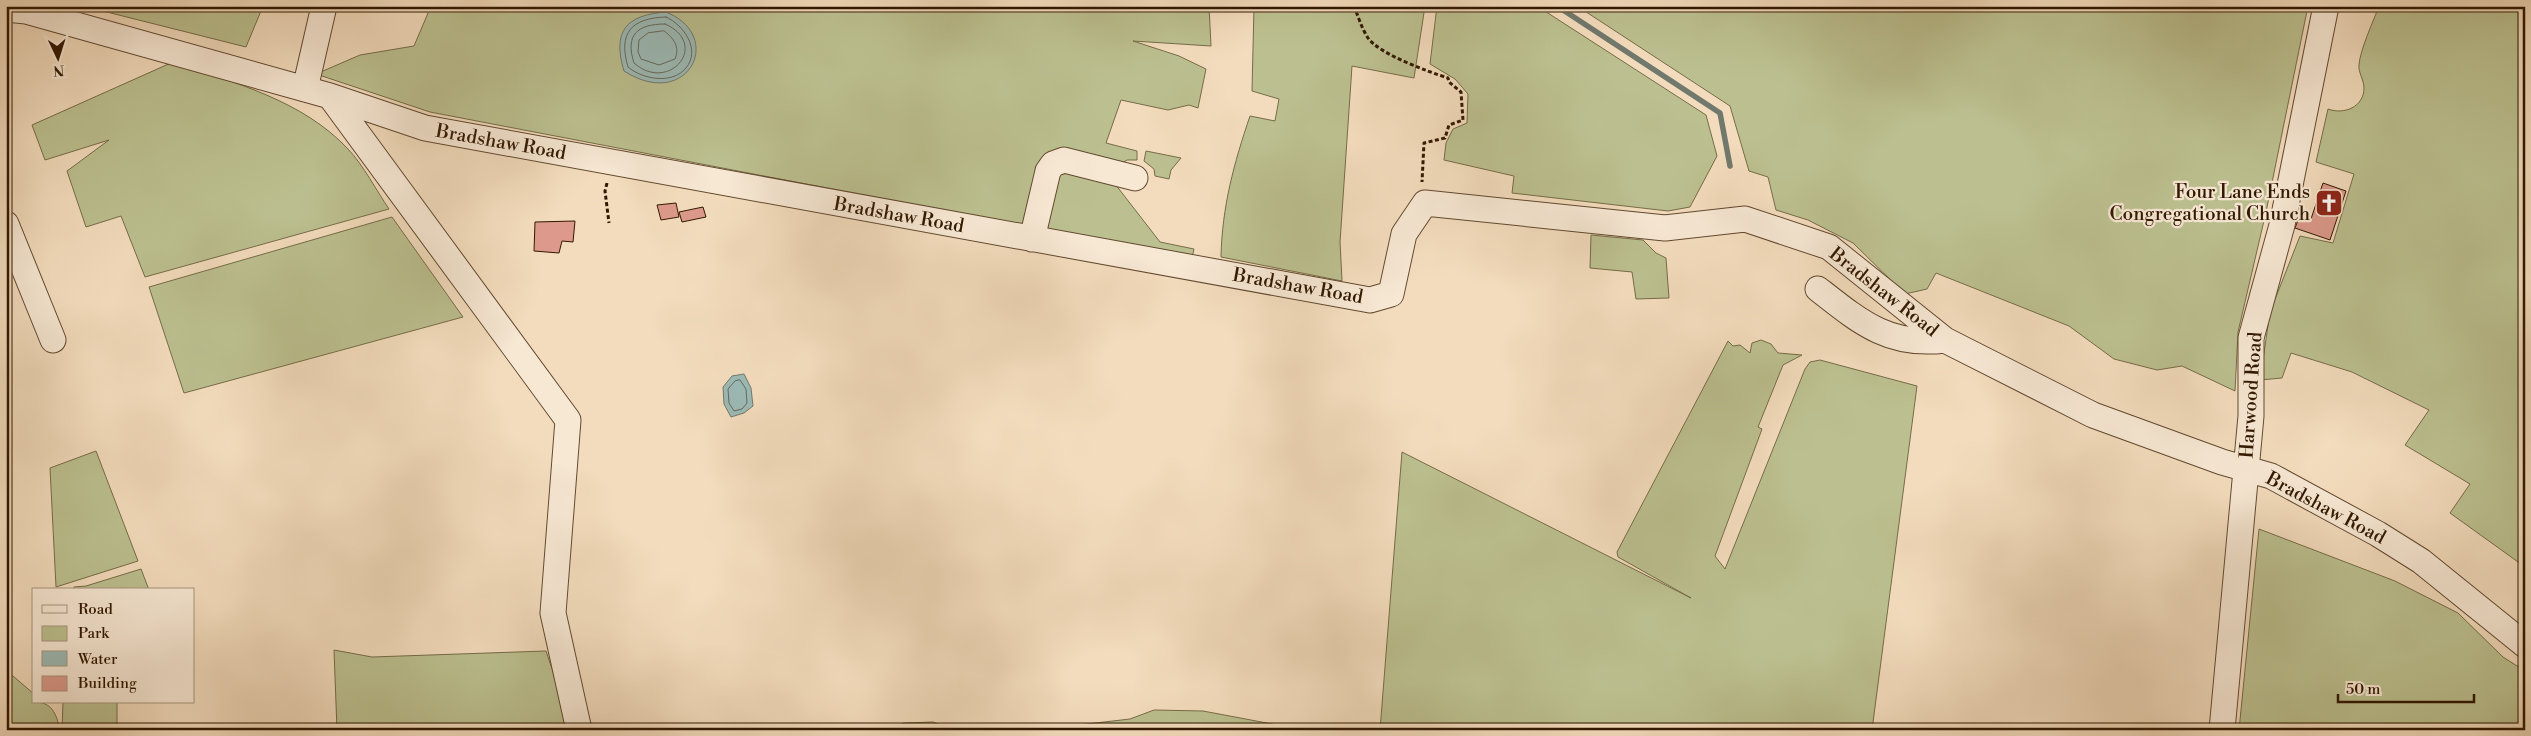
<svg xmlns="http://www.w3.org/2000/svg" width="2531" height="736" font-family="'Libre Bodoni',serif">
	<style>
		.green { fill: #bcc090; stroke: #766c48 }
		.water { fill: #9cbab6; stroke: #71796d }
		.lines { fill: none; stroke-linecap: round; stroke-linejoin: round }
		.shore { stroke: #66695b; stroke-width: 1 }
		.stream { stroke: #71796d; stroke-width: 5.5 }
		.building { fill: #dd9a8c; stroke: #311800 }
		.minor-casing { stroke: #62492f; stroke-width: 27 }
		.path { stroke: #311800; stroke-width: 3; stroke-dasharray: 4 2.5; stroke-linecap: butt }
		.minor { stroke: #f7e8d4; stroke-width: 25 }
		.labels { text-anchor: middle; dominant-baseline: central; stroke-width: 4.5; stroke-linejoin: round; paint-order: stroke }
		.street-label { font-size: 19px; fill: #311800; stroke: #f7e8d4 }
		.poi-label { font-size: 19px; fill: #311800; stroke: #f7e8d4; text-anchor: end }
	</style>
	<rect width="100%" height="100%" fill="#f3dcbd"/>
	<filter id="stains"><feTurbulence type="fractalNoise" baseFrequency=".004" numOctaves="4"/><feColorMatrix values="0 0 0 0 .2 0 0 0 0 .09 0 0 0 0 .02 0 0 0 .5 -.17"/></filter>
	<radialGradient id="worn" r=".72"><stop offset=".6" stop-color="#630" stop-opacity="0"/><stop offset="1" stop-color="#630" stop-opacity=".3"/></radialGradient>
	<!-- green -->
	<path class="green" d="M83 6H263L246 47Z
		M431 6H1209L1211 46 1133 41 1179 56 1206 69 1198 108 1189 105 1168 110 1121 100 1106 143 1137 151V160H1127L1117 166 1058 172 1112 180 1160 242 1194 249 1192 258 430 112 316 74 360 55 414 46Z
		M1254 6H1425L1414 78 1352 66 1340 242 1342 281 1221 257C1222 207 1234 163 1250 116L1275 121 1279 99 1252 91Z
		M1437 6H1537L1706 115 1717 156 1690 207 1668 211 1512 193 1514 176 1444 160 1446 143 1453 129 1467 123 1468 94 1455 79 1430 64Z
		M1577 6H2308L2266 212 2238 332 2235 391 2182 366 2157 370 2114 359 2069 326 1936 273 1927 289 1905 294 1853 243 1808 220 1776 210 1768 177 1749 171 1730 106Z
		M2379 6H2525V567L2450 513 2470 484 2405 445 2429 410 2352 372 2291 353 2282 378 2260 380 2270 312 2300 236 2333 243 2354 174 2316 162 2328 109C2344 115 2364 107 2364 88 2364 80 2358 72 2359 65 2360 50 2373 22 2379 6Z
		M173 62C235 83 302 100 348 149 364 166 376 190 389 209L145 277 121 216 86 227 67 171 109 140 45 160 32 125Z
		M1146 151 1181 158 1171 170 1169 179 1155 176 1154 169 1144 161Z
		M392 217 463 317 184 393 149 287Z
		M1591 235 1643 240 1656 253 1666 258 1669 298 1636 299 1632 272 1590 268Z
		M1761 340 1771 344 1778 353 1802 355 1783 365 1758 427 1762 429 1715 556 1725 569 1805 369 1810 362 1820 360 1917 386 1872 730H1380L1402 452 1691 598 1618 557 1617 552 1728 341 1733 346 1740 345 1750 353 1752 343Z
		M96 451 138 561 56 587 50 468Z
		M2259 529 2395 581 2458 613 2503 657 2525 671V730H2239Z
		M141 569 149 590H73L74 587 86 586Z
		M334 650 372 657 546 651 573 730H337Z
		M6 670 34 694V702C52 702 56 713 60 730H6Z
		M63 702H117V730H62Z
		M1154 710 1203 711 1304 730H1035L1130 719Z
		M933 722 953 730H889L904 723Z"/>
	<!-- water -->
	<path class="water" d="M666 12C726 36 688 112 624 71 612 31 626 15 666 12Z
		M744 374 751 388 753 406 744 413 731 417 724 404 723 387 732 376Z"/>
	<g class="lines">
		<!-- shore -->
		<path class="shore" d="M666 17C684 25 701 50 686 68 672 85 642 79 628 67 618 33 631 18 666 17Z
			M665 24C711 44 669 94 634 63 625 35 637 24 665 24Z
			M664 31C674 38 680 47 675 59L659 65 641 59 638 52 639 40 648 33Z
			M740 380 746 389 747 403 742 409 734 411 729 403 728 389 735 381Z"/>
		<!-- stream -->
		<path class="stream" d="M1557 6 1720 113 1730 166"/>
	</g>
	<!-- building -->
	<path class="building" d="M2323 183 2346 191 2330 240 2295 228 2300 215 2311 219Z
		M676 203 679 217 661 220 657 205Z
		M703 207 706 217 682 222 679 212Z
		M575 221 573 242 562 241 559 253 534 251 535 222Z"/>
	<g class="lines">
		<!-- minor casing -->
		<g class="minor-casing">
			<path id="minor" d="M6 9 26 11 330 96 425 128 1370 300 1391 294 1404 234 1425 203 1665 228 1745 219 1829 247 1945 340 2093 415 2222 462 2271 476 2378 534 2421 561 2525 645
				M305 89 324 6
				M330 96 568 420 553 613 579 730
				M6 224 53 340
				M1032 239 1048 171 1053 164 1064 160 1135 178
				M1818 289C1860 322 1889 347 1945 340
				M2222 730 2251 416V338L2282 225 2326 6"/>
		</g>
		<!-- path -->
		<path class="path" d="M1354 6C1358 16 1362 29 1368 38 1379 54 1429 72 1448 78L1449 82 1461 92 1463 120 1449 125 1445 138 1424 143 1422 182
			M607 183 605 191 609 223"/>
		<!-- minor -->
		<use href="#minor" class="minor"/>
	</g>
	<!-- icons -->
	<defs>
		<g id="church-square" transform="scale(1.4375)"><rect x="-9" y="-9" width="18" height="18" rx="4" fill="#8f2418" stroke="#f7e8d4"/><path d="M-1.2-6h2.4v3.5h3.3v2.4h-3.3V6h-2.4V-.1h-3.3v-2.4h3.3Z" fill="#fff"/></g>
	</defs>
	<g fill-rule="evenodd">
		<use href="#church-square" x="2329" y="203"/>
	</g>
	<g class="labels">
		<!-- street labels -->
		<g class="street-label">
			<text transform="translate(501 142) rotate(10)">Bradshaw Road</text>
			<text transform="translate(899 215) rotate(10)">Bradshaw Road</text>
			<text transform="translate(1298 286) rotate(10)">Bradshaw Road</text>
			<text transform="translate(1884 292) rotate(38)">Bradshaw Road</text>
			<text transform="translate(2251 395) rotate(-86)">Harwood Road</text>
			<text transform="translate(2326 508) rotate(28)">Bradshaw Road</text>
		</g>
		<!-- poi labels -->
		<g class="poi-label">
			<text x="2310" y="192">Four Lane Ends<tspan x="2310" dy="22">Congregational Church</tspan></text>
		</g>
	</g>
	<!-- margin -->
	<rect width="2531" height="736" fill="none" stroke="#f3dcbd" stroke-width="25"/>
	<rect x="8" y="8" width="2516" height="721" fill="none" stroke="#311800" stroke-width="2.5"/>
	<rect x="12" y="12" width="2506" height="711" fill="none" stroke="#311800"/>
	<!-- legend -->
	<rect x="32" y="588" width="162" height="115" fill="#f7e8d4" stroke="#a8957f"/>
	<rect x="42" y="605" width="25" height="8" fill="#f7e8d4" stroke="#a8957f"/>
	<text x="78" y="614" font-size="15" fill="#311800">Road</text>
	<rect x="42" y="626" width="25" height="15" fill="#bcc090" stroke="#a8957f"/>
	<text x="78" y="638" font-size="15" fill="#311800">Park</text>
	<rect x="42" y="651" width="25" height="15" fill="#9cbab6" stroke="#a8957f"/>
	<text x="78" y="664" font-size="15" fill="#311800">Water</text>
	<rect x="42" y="676" width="25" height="15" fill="#dd9a8c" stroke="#a8957f"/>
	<text x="78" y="688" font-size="15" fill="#311800">Building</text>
	<!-- north arrow -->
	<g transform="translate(58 58) rotate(176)" stroke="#f7e8d4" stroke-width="4" paint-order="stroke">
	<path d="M0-4L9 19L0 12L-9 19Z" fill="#311800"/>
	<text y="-8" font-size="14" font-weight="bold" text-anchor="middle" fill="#311800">N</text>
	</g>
	<!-- scale -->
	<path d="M2338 694v8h136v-8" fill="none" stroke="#311800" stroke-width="2.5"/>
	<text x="2346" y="694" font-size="15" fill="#311800" stroke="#f7e8d4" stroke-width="4" paint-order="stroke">50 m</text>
	<rect width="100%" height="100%" filter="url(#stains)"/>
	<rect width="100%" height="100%" fill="url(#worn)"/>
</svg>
